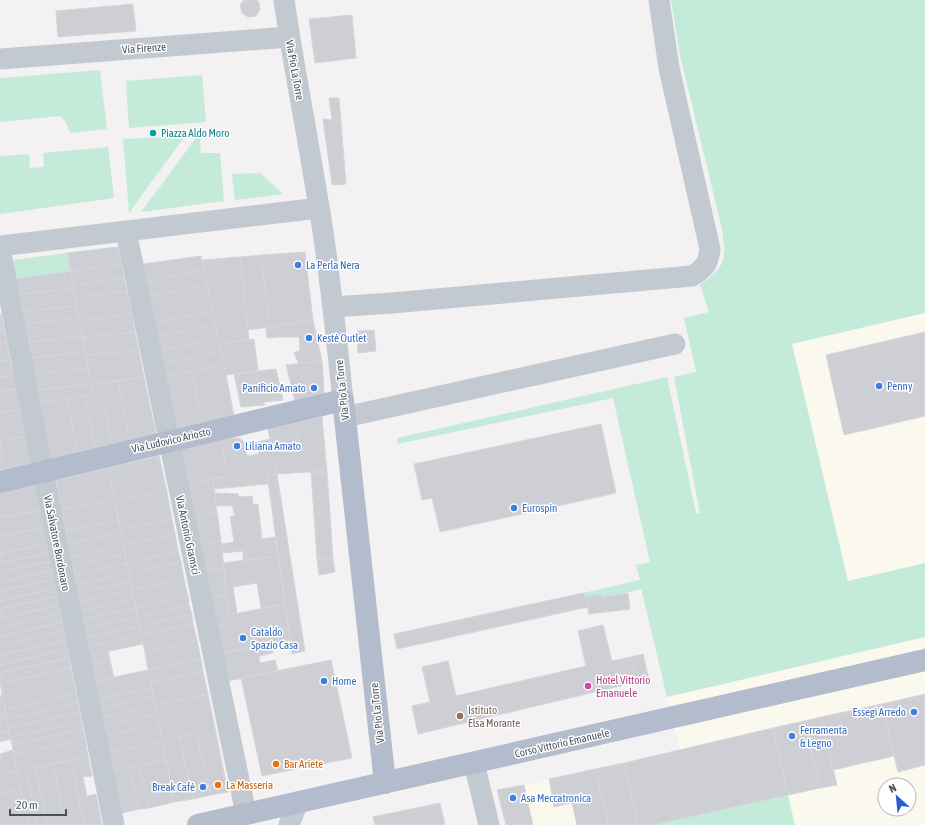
<svg xmlns="http://www.w3.org/2000/svg" width="925" height="825" font-family="'Asap Condensed',sans-serif">
	<style>
		.commercial { fill: #fbf9ed; fill-rule: evenodd }
		.green { fill: #c4ebd9 }
		.building { fill: #cecfd5; stroke: #d5d6db }
		.lines { fill: none; stroke-linecap: round; stroke-linejoin: round }
		.minor { stroke: #c3c9d1; stroke-width: 21 }
		.major { stroke: #b3bccc; stroke-width: 22 }
		.culture-dot { fill: #0f9aa8; stroke: #fff; stroke-width: 1.5 }
		.shop-dot { fill: #3f7fe0; stroke: #fff; stroke-width: 1.5 }
		.hotel-dot { fill: #d1479c; stroke: #fff; stroke-width: 1.5 }
		.education-dot { fill: #8d6e63; stroke: #fff; stroke-width: 1.5 }
		.food-dot { fill: #e8710a; stroke: #fff; stroke-width: 1.5 }
		.labels { text-anchor: middle; dominant-baseline: central; stroke-width: 3; stroke-linejoin: round; paint-order: stroke }
		.street-label { font-size: 11px; fill: #4a515c; stroke: #fff }
		.culture-label { font-size: 11px; fill: #0d838f; stroke: #fff; text-anchor: start }
		.shop-label { font-size: 11px; fill: #366cbe; stroke: #fff; text-anchor: start }
		.hotel-label { font-size: 11px; fill: #b23c85; stroke: #fff; text-anchor: start }
		.education-label { font-size: 11px; fill: #785e54; stroke: #fff; text-anchor: start }
		.food-label { font-size: 11px; fill: #c56008; stroke: #fff; text-anchor: start }
	</style>
	<rect width="100%" height="100%" fill="#f3f1f1"/>
	<!-- commercial -->
	<path class="commercial" d="M925 313V825H533L524 785 680 750 667 697 864 651 792 343ZM885 785H909V809H885Z"/>
	<!-- green -->
	<path class="green" d="M671 0H925V313L792 344 848 581 925 563V637L667 697 642 592 643 589 602 597 601 594 586 597 583 593 640 580 636 565 650 562 613 398 398 444 397 438 667 377 696 513 700 514 674 377 696 372 684 318 709 312 700 285C726 265 727 261 722 229L680 55Z
		M100 70 107 129 70 133 66 123 61 116 0 122V78Z
		M202 75 206 122 129 128 126 81Z
		M185 136 129 213 123 139Z
		M196 138H200L201 153H220L224 201 141 212Z
		M108 147 114 198 0 214V156L29 154 30 168 44 167 43 153Z
		M260 173 283 194 235 200 232 174Z
		M67 253 71 271 16 279 13 260Z
		M788 795 795 825H653Z"/>
	<!-- building -->
	<path class="building" d="M244 0H257L259 2 260 9 256 16 248 17 242 13 240 5Z
		M133 4 136 31 58 37 56 11Z
		M352 15 356 58 315 63 309 19Z
		M329 98H339L346 184 332 185 323 119 332 120Z
		M118 247 122 264 71 271 67 253Z
		M305 252 313 320 270 327 261 255Z
		M261 255 270 327 248 330 240 257Z
		M201 256 204 269 146 282 142 264Z
		M240 257 249 340 219 343 202 260Z
		M122 264 124 278 73 285 71 271Z
		M204 269 207 284 149 297 146 282Z
		M71 271 74 289 19 294 16 279Z
		M124 278 127 291 75 297 73 285Z
		M207 284 213 311 154 323 149 297Z
		M74 289 77 306 23 311 19 294Z
		M127 291 132 314 79 321 75 297Z
		M77 306 79 318 25 324 23 311Z
		M213 311 215 324 157 337 154 323Z
		M0 314H1L4 329 0 330Z
		M132 314 135 332 83 337 79 321Z
		M79 318 82 336 29 342 25 324Z
		M313 320 322 361 299 364 294 353 300 350 299 337H279L267 338 266 327Z
		M215 324 218 338 160 351 157 337Z
		M4 329 7 343 0 344V330Z
		M374 330 376 351 358 353 357 331Z
		M135 332 139 351 86 355 83 337Z
		M925 332V416L844 435 826 355Z
		M82 336 85 352 31 358 29 342Z
		M218 338 221 351 163 364 160 351Z
		M254 339 258 371 226 375 219 343Z
		M7 343 10 360 0 361V344Z
		M139 351 144 377 91 384 86 355Z
		M221 351 224 364 165 377 163 364Z
		M85 352 88 368 35 374 31 358Z
		M10 360 14 376 0 377V361Z
		M322 361 324 393 295 401 286 365Z
		M224 364 234 416 202 422 192 371Z
		M88 368 91 384 38 390 35 374Z
		M276 369 283 400 264 402V405L241 407 234 374Z
		M192 371 202 422 176 428 165 377Z
		M14 376 17 389 0 391V377Z
		M144 377 156 434 130 440 118 381Z
		M118 381 130 440 112 444 102 394 93 395 91 384Z
		M91 384 93 395 40 403 38 390Z
		M17 389 21 409 0 413V391Z
		M102 394 112 444 95 448 85 396Z
		M85 396 95 448 78 452 67 399Z
		M67 399 78 452 51 459 40 403Z
		M21 409 26 436 0 441V413Z
		M322 417 327 472H307L295 423Z
		M295 423 307 472 277 474 268 429Z
		M601 424 616 493 440 532 432 498 422 500 414 464Z
		M26 436 32 463 5 469 0 441Z
		M232 438H239L244 442 247 456 259 454 257 442 270 439 277 474H267L268 484 214 489 213 478 228 476 221 440Z
		M221 440 228 476 187 485 180 450Z
		M0 443 5 469 0 470Z
		M159 456 167 492 115 500 108 468Z
		M108 468 115 500 61 509 56 480Z
		M311 472H327L333 558 317 559Z
		M267 474H277L305 651 292 654Z
		M213 478 217 512 194 516 187 485Z
		M36 485 41 511 0 517V493Z
		M167 492 172 519 120 529 115 500Z
		M215 493 238 494 239 497 252 496 253 505 258 504 262 539 275 537 278 556 243 560V551L222 553 221 544 234 542 230 516H235L232 506H216Z
		M115 500 118 520 66 531 61 509Z
		M41 511 44 528 0 536V517Z
		M217 512 221 541 200 544 194 516Z
		M172 519 175 534 124 545 120 529Z
		M118 520 121 532 68 544 66 531Z
		M44 528 47 544 0 553V536Z
		M121 532 124 545 71 557 68 544Z
		M175 534 178 551 127 563 124 545Z
		M221 541 224 568 205 571 200 544Z
		M47 544 49 553 0 563V553Z
		M124 545 125 554 73 566 71 557Z
		M178 551 181 562 129 573 127 563Z
		M49 553 51 561 0 572V563Z
		M125 554 127 563 75 575 73 566Z
		M278 556 285 604 261 608 257 583 233 587 237 613 229 615 223 563Z
		M333 558 335 572 319 575 317 559Z
		M51 561 52 570 0 582V572Z
		M181 562 184 579 132 590 129 573Z
		M127 563 129 573 76 585 75 575Z
		M224 568 227 595 211 597 205 571Z
		M52 570 54 579 0 591V582Z
		M129 573 131 581 78 593 76 585Z
		M54 579 56 588 0 601V591Z
		M184 579 188 596 136 608 132 590Z
		M131 581 132 590 80 602 78 593Z
		M56 588 57 596 0 609V601Z
		M132 590 134 599 81 611 80 602Z
		M583 593 586 597 588 607 397 649 394 634Z
		M628 593 630 609 589 614 586 597 601 594 602 597Z
		M227 595 230 623 217 626 211 597Z
		M57 596 59 605 0 619V609Z
		M188 596 189 605 138 617 136 608Z
		M134 599 136 608 83 619 81 611Z
		M285 604 290 640 222 653 217 626 230 623 229 615Z
		M59 605 61 613 0 628V619Z
		M189 605 192 614 139 626 138 617Z
		M136 608 138 617 85 628 83 619Z
		M61 613 62 622 0 637V628Z
		M192 614 193 624 141 635 139 626Z
		M138 617 139 626 87 637 85 628Z
		M62 622 64 630 0 646V637Z
		M193 624 197 641 145 652 141 635Z
		M603 625 612 661 631 657 637 682 418 734 412 706 430 702 422 667 448 661 456 696 586 666 578 631Z
		M139 626 141 635 89 646 87 637Z
		M64 630 66 640 0 655V646Z
		M141 635 143 644 90 655 89 646Z
		M66 640 68 649 0 665V655Z
		M197 641 201 659 148 670 145 652Z
		M270 644 273 653 259 656 260 663 275 660 278 671 228 681 222 653Z
		M68 649 69 658 0 673V665Z
		M108 651 110 660 92 664 90 655Z
		M643 654 649 680 637 682 631 657Z
		M69 658 71 668 0 683V673Z
		M201 659 203 671 151 683 148 670Z
		M110 660 114 678 96 681 92 664Z
		M331 660 352 758 262 776 241 678Z
		M71 668 76 693 5 710 0 683Z
		M148 670 152 688 99 699 96 681Z
		M203 671 208 694 155 705 151 683Z
		M152 688 154 696 101 708 99 699Z
		M76 693 78 703 7 719 5 710Z
		M208 694 228 792 211 795 196 734 162 741 155 705Z
		M925 694V765L898 772 882 704Z
		M2 695 5 712 0 713V696Z
		M154 696 155 705 103 717 101 708Z
		M78 703 80 712 9 728 7 719Z
		M882 704 894 756 833 770 821 717Z
		M155 705 157 714 105 726 103 717Z
		M5 712 9 731 0 733V713Z
		M80 712 82 722 10 737 9 728Z
		M157 714 159 723 106 736 105 726Z
		M821 717 837 785 820 788 804 721Z
		M804 721 820 788 788 795 773 728Z
		M82 722 83 729 12 745 10 737Z
		M159 723 162 741 110 753 106 736Z
		M773 728 788 795 653 825H638L624 763Z
		M83 729 85 739 14 755 12 745Z
		M9 731 11 739 0 742V733Z
		M196 734 211 795 193 799 179 737Z
		M179 737 193 799 174 802 162 741Z
		M85 739 88 756 17 772 14 755Z
		M162 741 166 760 113 770 110 753Z
		M13 750 17 770 0 774V754Z
		M88 756 92 776 83 777 87 796 96 794 102 825H84L71 760Z
		M71 760 84 825H65L53 764Z
		M166 760 174 802 149 808 139 765Z
		M624 763 638 825H609L595 769Z
		M53 764 65 825H47L36 768Z
		M139 765 149 808 139 809 129 767Z
		M129 767 139 809 122 813 113 770Z
		M36 768 47 825H37L26 770Z
		M595 769 609 825H577L572 803 554 807 549 779Z
		M17 770 20 789 0 794V774Z
		M26 770 37 825H28L20 789 17 772Z
		M524 785 533 825H506L497 790Z
		M20 789 28 825H0V794Z
		M440 803 445 825H375L373 817Z"/>
	<g class="lines">
		<!-- minor -->
		<path class="minor" d="M284 0C294 69 308 138 319 207 330 271 336 336 343 400
			M0 59 289 37
			M126 231 246 814
			M0 246 319 208
			M0 248 43 472 114 825
			M333 307 392 303 692 276C705 268 708 264 710 249L669 68 659 0
			M345 417 675 344
			M474 763 489 825
			M289 825 298 802"/>
		<!-- major -->
		<path class="major" d="M0 482 343 400 385 783
			M198 825 925 660"/>
	</g>
	<!-- markers -->
	<circle class="culture-dot" cx="153" cy="133" r="4"/>
	<g class="shop-dot">
		<circle cx="298" cy="265" r="4"/>
		<circle cx="309" cy="338" r="4"/>
		<circle cx="879" cy="386" r="4"/>
		<circle cx="314" cy="388" r="4"/>
		<circle cx="237" cy="446" r="4"/>
		<circle cx="514" cy="508" r="4"/>
		<circle cx="243" cy="638" r="4"/>
		<circle cx="324" cy="681" r="4"/>
		<circle cx="914" cy="712" r="4"/>
		<circle cx="792" cy="736" r="4"/>
		<circle cx="203" cy="787" r="4"/>
		<circle cx="513" cy="798" r="4"/>
	</g>
	<circle class="hotel-dot" cx="588" cy="686" r="4"/>
	<circle class="education-dot" cx="460" cy="716" r="4"/>
	<g class="food-dot">
		<circle cx="276" cy="764" r="4"/>
		<circle cx="218" cy="785" r="4"/>
	</g>
	<g class="labels">
		<!-- street labels -->
		<g class="street-label">
			<text transform="translate(144 48) rotate(-4)">Via Firenze</text>
			<text transform="translate(295 70) rotate(80)">Via Pio La Torre</text>
			<text transform="translate(342 390) rotate(-96)">Via Pio La Torre</text>
			<text transform="translate(171 440) rotate(-13)">Via Ludovico Ariosto</text>
			<text transform="translate(188 535) rotate(78)">Via Antonio Gramsci</text>
			<text transform="translate(57 543) rotate(79)">Via Salvatore Bordonaro</text>
			<text transform="translate(377 713) rotate(-96)">Via Pio La Torre</text>
			<text transform="translate(562 743) rotate(-13)">Corso Vittorio Emanuele</text>
		</g>
		<!-- culture labels -->
		<g class="culture-label">
			<text x="161" y="133">Piazza Aldo Moro</text>
		</g>
		<!-- shop labels -->
		<g class="shop-label">
			<text x="306" y="265">La Perla Nera</text>
			<text x="317" y="338">Kestè Outlet</text>
			<text x="887" y="386">Penny</text>
			<text x="306" y="388" text-anchor="end">Panificio Amato</text>
			<text x="245" y="446">Liliana Amato</text>
			<text x="522" y="508">Eurospin</text>
			<text x="251" y="632">Cataldo<tspan x="251" dy="13">Spazio Casa</tspan></text>
			<text x="332" y="681">Home</text>
			<text x="906" y="712" text-anchor="end">Essegi Arredo</text>
			<text x="800" y="730">Ferramenta<tspan x="800" dy="13">&amp; Legno</tspan></text>
			<text x="195" y="787" text-anchor="end">Break Cafè</text>
			<text x="521" y="798">Asa Meccatronica</text>
		</g>
		<!-- hotel labels -->
		<g class="hotel-label">
			<text x="596" y="680">Hotel Vittorio<tspan x="596" dy="13">Emanuele</tspan></text>
		</g>
		<!-- education labels -->
		<g class="education-label">
			<text x="468" y="710">Istituto<tspan x="468" dy="13">Elsa Morante</tspan></text>
		</g>
		<!-- food labels -->
		<g class="food-label">
			<text x="284" y="764">Bar Ariete</text>
			<text x="226" y="785">La Masseria</text>
		</g>
	</g>
	<!-- north arrow -->
	<g transform="translate(897 797) rotate(333)"><circle r="19" fill="#ffffff" stroke="#b7b9be"/>
	<path d="M0-3L7 15L0 10L-7 15Z" fill="#2b5cd2"/>
	<text y="-6" font-size="11" font-weight="bold" text-anchor="middle" fill="#4a515c">N</text>
	</g>
	<!-- scale -->
	<path d="M10 809v6h56v-6" fill="none" stroke="#4a515c" stroke-width="2"/>
	<text x="16" y="809" font-size="12" fill="#4a515c" stroke="#ffffff" stroke-width="3" paint-order="stroke">20 m</text>
</svg>
